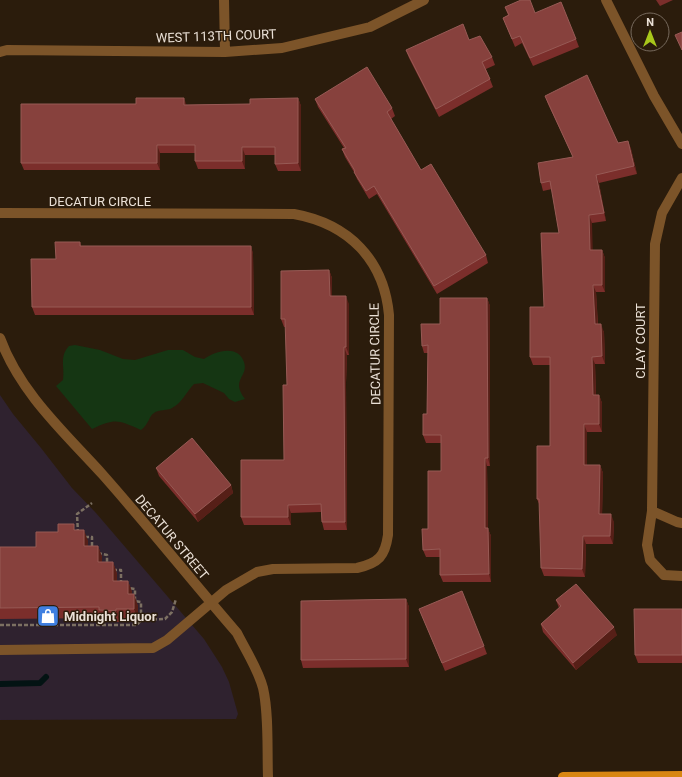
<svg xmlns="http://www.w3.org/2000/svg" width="682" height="777" font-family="Roboto,sans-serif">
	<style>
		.commercial { fill: #2f222f }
		.green { fill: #153613 }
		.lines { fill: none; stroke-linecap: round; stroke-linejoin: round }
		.stream { stroke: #031313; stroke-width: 6 }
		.path { stroke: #7c7062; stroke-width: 2.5; stroke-dasharray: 4 2; stroke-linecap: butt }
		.minor { stroke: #7c5429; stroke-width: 10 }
		.major { stroke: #d88612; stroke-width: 10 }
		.wall { fill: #7b2e2b }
		.shaded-wall { fill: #561f17 }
		.building { fill: #87413d; stroke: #975a55 }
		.labels { text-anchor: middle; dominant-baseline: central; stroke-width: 3; stroke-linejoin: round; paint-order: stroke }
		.street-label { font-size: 13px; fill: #eae0d6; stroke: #2b1c0c }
		.poi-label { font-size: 13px; font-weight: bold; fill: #eae0d6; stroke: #2b1c0c; text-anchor: start }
	</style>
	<rect width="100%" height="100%" fill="#2b1c0c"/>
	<!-- commercial -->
	<path class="commercial" d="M0 395 13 414 41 448 72 488 96 513 204 639 222 667 229 682 238 714 236 719 0 720Z"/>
	<!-- green -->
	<path class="green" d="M75 345 100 350 123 359 135 360 168 350H183L195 357 204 359C215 351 238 344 244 362 249 377 230 379 245 399L235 402 229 399 224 393 203 383 194 384C187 391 182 403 172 408 167 411 159 409 154 413 149 416 149 424 141 430 118 420 116 418 92 429L56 386 63 380C65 366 59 357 69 346Z"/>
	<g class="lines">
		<!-- stream -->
		<path class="stream" d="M0 684 40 683 46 677"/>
		<!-- path -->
		<path class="path" d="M78 533 77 514 92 503
			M85 537H92V548
			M98 553 107 555V565
			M113 570H121V584
			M141 620 165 619 172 612 176 599
			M0 625H137L141 620V602L135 601V589L129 588"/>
		<!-- minor -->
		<path class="minor" d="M224 0 225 52
			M606 0 654 96 682 144
			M0 52 7 50 225 52 282 48 370 27 424 0
			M682 178 662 213 655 244 652 511 647 545 650 560 664 575 682 576
			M0 213 294 214C349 224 384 260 389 315L388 535C385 556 379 563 357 568L273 569 257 572 226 590 167 640 153 648 0 650
			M0 338C20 393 65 433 103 475 149 527 192 581 237 633 246 651 258 669 263 688 269 714 267 750 268 777
			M652 511 677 522 682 523"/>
		<!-- major -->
		<path class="major" d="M563 777 682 776"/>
	</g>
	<!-- wall -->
	<path class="wall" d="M656 0H673L660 6Z
		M505 7 535 13 576 39 579 47 533 66 522 43 515 47 503 18 508 15Z
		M469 40 492 57 495 65 486 69 493 87 439 117 409 58 406 50Z
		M545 96 618 143 628 141 631 149 637 174 599 183 606 221 592 223V250H602L605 258V292H596L598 324 604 332 605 364H595L596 395H599L602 403V432H587V465H600L603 473 602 514 614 522 613 544H586L585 577 544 576 541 568 540 506 537 499 550 446V365H533L530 357 544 307 559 233 552 189 543 191 541 183 573 157 548 104Z
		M298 98 301 106V171H278L275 164V155H245V169H198L195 161V153H160V170H24L21 163 187 105 250 104Z
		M315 99 392 108 395 116 391 119 421 170 486 255 488 263 437 294 377 194 369 199 357 179 354 172 345 157 342 149 344 148 318 107Z
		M80 242 81 246H251L253 254 254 315H35L32 307 56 259Z
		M329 270 332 278V296L349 304V355H347L346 383 347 530H324L322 522 321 512 291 513V525H244L241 517 284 460 287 385 286 327H284L281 319Z
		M487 298 490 306V466H487L488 529 491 536V582H443L440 575V557H426L423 550 441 471V443H426L423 435 427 414 428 353H424L422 346 440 324Z
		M156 468 231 485 233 493 198 522 159 476Z
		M76 530 88 541V546H98L102 557V562H113L117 574V581H128L132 592V594L138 606V620H120V622H103L102 618 0 619V547H36L58 532Z
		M406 599 409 607V667L303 668 301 660Z
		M556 600 617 635 576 670 543 632 541 624 559 608Z
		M419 609 484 646 487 654 445 671Z
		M682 609V663H638L635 655Z"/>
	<!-- shaded-wall -->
	<path class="shaded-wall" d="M184 98 187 106 184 105Z
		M298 98 301 106V171L298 163Z
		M628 141 631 149 637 174 634 166Z
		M157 145 160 153V170L157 163Z
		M242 147 245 155V169L242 161Z
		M596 175 599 183 606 221 604 213Z
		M589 215 592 223 593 258 590 250Z
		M251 246 253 254 254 315 251 307Z
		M602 250 605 258V292L602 285Z
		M329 270 332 278V304L330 296Z
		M593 285 596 292 598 332 595 324Z
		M346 296 349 304V355L346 347Z
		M487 298 490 306V466L488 458Z
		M601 324 604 332 605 364 602 356Z
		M344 347 347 355 346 383 347 530 345 522 344 375Z
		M592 357 595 364 596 402 593 395Z
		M599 395 602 403V432L599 424Z
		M584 424 587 432V473L584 465Z
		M485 458 487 466 488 529 491 536V582L489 574 485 528Z
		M600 465 603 473 602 522 599 514Z
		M231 485 233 493 198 522 195 514Z
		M288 505 291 513V525L288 517Z
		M611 514 614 522 613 544 610 536Z
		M84 530 88 541V557L84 546Z
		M583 536 586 544 585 577 582 569Z
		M98 546 102 557V574L98 562Z
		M113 562 117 574V592L113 581Z
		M128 581 132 592V606L128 594Z
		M134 594 138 606V620L134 609Z
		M406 599 409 607V667L406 659Z
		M116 609 120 620V622L116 611Z
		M614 627 617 635 576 670 573 663Z"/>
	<!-- building -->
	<path class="building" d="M521 0H530L535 13 561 2 576 39 530 58 520 36 512 39 503 18 509 15 505 7Z
		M463 24 469 40 480 36 492 57 482 62 490 79 436 109 406 50Z
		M682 32V50L675 35Z
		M367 67 392 108 387 112 421 170 431 164 486 255 434 286 374 186 366 191 354 172 355 171 342 149 346 148 315 99Z
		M587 75 618 143 628 141 634 166 596 175 604 213 589 215 590 250H602V285H593L595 324H601L602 356 592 357 593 395H599V424H584V465H600L599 514H611L610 536H583L582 569 541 568 539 499H537V446H550V357H530V307H544L541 233H559L550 181 541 183 538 163 573 157 545 96Z
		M136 98H184V105L250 104V99L298 98V163L275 164V147H242V161H195V145H157V163H21V104H136Z
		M55 242H80V246H251V307H32L31 259H56Z
		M329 270 330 296H346V347H344V375L345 522H322L321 504 288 505V517H241V460H284L283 385H287L285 319H281V271Z
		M440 298H487L488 458H485V528H488L489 574 440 575V549L423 550 422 529H428V471H441V435H423V414H427L428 345 422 346 421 324H440Z
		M192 438 231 485 195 514 156 468Z
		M58 524H74V530H84V546H98V562H113V581H128V594H134V609H116V611L99 610V607L0 608V547H36V532H58Z
		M576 584 614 627 573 663 541 624 561 606 556 600Z
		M462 591 484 646 442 663 419 609Z
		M406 599V659L301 660V601Z
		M634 609H682V655H635Z"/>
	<!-- icons -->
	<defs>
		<g id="shop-square" transform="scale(1.15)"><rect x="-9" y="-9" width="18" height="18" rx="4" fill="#3f7fe0" stroke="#2b1c0c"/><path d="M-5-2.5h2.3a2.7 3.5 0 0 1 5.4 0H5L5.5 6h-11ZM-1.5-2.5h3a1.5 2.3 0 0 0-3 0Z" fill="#fff"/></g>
	</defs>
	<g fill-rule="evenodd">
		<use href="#shop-square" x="48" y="616"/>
	</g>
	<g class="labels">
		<!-- street labels -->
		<g class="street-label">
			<text transform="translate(216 36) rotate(-2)">WEST 113TH COURT</text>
			<text x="100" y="201">DECATUR CIRCLE</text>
			<text transform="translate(640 341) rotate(-90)">CLAY COURT</text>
			<text transform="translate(375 354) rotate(-91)">DECATUR CIRCLE</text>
			<text transform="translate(172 537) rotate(50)">DECATUR STREET</text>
		</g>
		<!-- poi labels -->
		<g class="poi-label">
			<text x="64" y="616">Midnight Liquor</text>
		</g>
	</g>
	<!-- north arrow -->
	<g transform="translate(650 32)"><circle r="19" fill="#2b1c0c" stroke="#776a5d"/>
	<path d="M0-3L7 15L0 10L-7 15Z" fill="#a9c71b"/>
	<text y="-6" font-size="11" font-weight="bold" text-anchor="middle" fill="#eae0d6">N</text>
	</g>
</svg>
